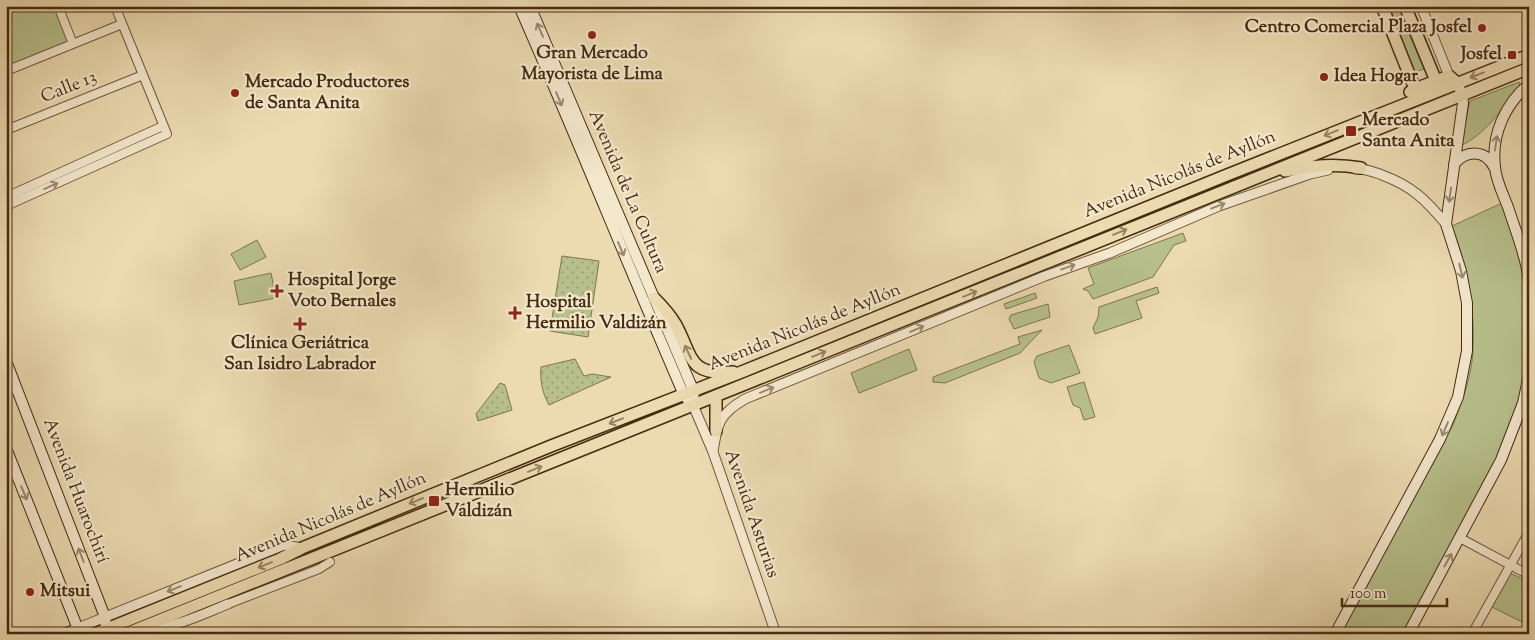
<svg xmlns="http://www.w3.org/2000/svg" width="1535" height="640" font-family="'Sorts Mill Goudy',serif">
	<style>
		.green { fill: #b7c08c; stroke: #7e764e }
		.garden { fill: url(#garden-dots); stroke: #7e764e }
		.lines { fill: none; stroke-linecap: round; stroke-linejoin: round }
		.minor-casing { stroke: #6f5739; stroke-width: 10 }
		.tertiary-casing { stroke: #6f5739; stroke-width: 11 }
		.secondary-casing { stroke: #452b11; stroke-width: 12 }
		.primary-casing { stroke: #452b11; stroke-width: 14 }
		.minor { stroke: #f3e7cc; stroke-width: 8 }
		.tertiary { stroke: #f3e7cc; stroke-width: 9 }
		.secondary { stroke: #f3e7cc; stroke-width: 10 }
		.primary { stroke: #ecdab1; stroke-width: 11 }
		.oneway { stroke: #9c896e }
		.oneway2 { stroke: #988261 }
		.poi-dot { fill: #8f2418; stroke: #f3e7cc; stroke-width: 2 }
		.labels { text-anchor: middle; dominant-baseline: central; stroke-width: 4.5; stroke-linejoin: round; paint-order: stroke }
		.poi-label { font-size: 18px; font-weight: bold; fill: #452b11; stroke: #f3e7cc; text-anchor: start }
		.street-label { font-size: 18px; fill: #452b11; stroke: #f3e7cc }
	</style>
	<defs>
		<pattern id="garden-dots" width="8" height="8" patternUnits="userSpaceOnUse" patternTransform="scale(1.25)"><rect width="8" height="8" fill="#b7c08c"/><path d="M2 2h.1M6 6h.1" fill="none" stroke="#979c71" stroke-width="1.8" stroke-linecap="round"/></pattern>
	</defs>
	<rect width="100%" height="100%" fill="#ecdab1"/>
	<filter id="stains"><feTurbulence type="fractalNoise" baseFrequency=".004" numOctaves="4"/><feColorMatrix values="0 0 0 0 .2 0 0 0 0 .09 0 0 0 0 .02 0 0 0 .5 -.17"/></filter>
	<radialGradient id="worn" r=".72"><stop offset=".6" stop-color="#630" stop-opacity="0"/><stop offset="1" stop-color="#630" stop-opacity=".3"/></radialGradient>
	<!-- green -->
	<path class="green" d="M6 6H54L68 42 6 67Z
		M1388 6H1399L1424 69 1415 72Z
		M1519 82 1520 86C1505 106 1484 136 1460 146L1470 101Z
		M1502 203 1514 237 1523 271 1529 305V342L1526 369 1520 400 1513 428 1404 634H1337L1453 425C1462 401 1472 376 1473 350 1475 307 1467 266 1452 226Z
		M1183 233 1186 241 1174 245 1153 277 1093 299 1088 291 1083 289 1094 284 1088 268Z
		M257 240 266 257 240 270 231 254Z
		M271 273 276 298 239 305 234 281Z
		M1157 287 1159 293 1136 301 1142 318 1095 334 1093 328 1098 317 1099 307Z
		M1035 293 1037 298 1006 309 1004 304Z
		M1048 304 1050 317 1014 329 1009 319 1011 315Z
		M1042 330 1020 353 945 383 933 382V377L1020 344 1018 337Z
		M1069 345 1080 373 1051 383 1039 378 1034 362 1037 356Z
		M909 349 917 370 859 393 851 373Z
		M1084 382 1095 417 1084 420 1080 408 1073 405 1067 387Z
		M1510 573 1529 582V619L1526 624 1492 607Z"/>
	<!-- garden -->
	<path class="garden" d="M562 256 599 261 588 337 550 331Z
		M575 359 584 376 592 374 611 377 549 405C542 392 540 381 541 367Z
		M500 383 505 385 512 410 478 421 476 414Z"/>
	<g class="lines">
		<!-- minor casing -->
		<g class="minor-casing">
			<path id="minor" d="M58 6 73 44
				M6 71 122 24
				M6 130 143 75
				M10 205 6 197 163 126
				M6 206 167 134 115 6
				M1460 538 1529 575
				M228 604 319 569 330 562
				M1472 634 1529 532"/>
		</g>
		<!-- tertiary casing -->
		<g class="tertiary-casing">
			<path id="tertiary" d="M1421 6 1449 76
				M1356 169C1365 168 1374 172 1382 175 1412 186 1426 200 1446 224
				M693 405 713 452 776 634
				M713 452C717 424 719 414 745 399L1045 276 1110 253 1219 206 1310 174 1328 170
				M78 628 284 545 302 548
				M140 629C171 630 200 615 228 604"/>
		</g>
		<!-- secondary casing -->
		<g class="secondary-casing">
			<path id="secondary" d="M519 6C576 135 628 266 684 395L688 400
				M530 6 694 392 693 397
				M1529 84C1505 104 1491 135 1495 167 1496 181 1503 194 1508 207 1516 232 1526 256 1529 282
				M1454 164C1466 150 1485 149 1494 167
				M6 361 105 617 106 629 109 634
				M6 448 80 634
				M65 634 78 628
				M1335 634 1440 439 1458 397 1467 351V303L1461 271 1446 224 1463 103 1462 94 1457 83
				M1408 634 1501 460 1523 403 1529 375"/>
		</g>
		<!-- primary casing -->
		<g class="primary-casing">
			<path id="primary" d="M1382 6 1415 89
				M1405 6 1436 81
				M1410 92 1415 89 1449 76 1457 83
				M1285 171C1312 166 1334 163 1361 168
				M654 298C662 306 670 315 676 325 693 357 688 376 733 372
				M716 396V431
				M94 634 280 559 302 548 551 446 744 371 1227 175 1529 55
				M125 634 1529 68"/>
		</g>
		<!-- minor -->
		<use href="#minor" class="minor"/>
		<!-- tertiary -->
		<use href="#tertiary" class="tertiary"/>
		<!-- secondary -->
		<use href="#secondary" class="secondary"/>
		<!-- primary -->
		<use href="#primary" class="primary"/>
	</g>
	<!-- one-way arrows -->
	<defs><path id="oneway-shaft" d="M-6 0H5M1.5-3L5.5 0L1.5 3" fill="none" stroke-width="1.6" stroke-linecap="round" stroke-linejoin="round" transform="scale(1.25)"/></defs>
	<g class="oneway">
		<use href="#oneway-shaft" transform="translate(540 30) rotate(-114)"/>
		<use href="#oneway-shaft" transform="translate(559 99) rotate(67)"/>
		<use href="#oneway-shaft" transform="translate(1496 143) rotate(-82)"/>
		<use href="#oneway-shaft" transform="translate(51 186) rotate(-24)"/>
		<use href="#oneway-shaft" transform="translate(1450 195) rotate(98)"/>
		<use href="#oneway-shaft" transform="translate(1218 206) rotate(-21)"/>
		<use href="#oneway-shaft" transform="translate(621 249) rotate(67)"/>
		<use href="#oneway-shaft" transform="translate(1068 267) rotate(-20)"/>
		<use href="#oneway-shaft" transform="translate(1461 271) rotate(77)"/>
		<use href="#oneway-shaft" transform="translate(917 329) rotate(-23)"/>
		<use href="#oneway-shaft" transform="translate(767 390) rotate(-22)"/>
		<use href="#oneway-shaft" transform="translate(1445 429) rotate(113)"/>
		<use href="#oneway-shaft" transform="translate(24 493) rotate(68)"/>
		<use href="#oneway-shaft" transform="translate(81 555) rotate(-111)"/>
		<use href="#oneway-shaft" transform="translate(1448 560) rotate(-61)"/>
		<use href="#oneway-shaft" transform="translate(174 589) rotate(158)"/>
	</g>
	<g class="oneway2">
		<use href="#oneway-shaft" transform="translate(1477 75) rotate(159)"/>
		<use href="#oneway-shaft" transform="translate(1331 133) rotate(158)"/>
		<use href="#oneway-shaft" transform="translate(1120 232) rotate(-22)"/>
		<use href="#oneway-shaft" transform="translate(970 294) rotate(-22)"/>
		<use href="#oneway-shaft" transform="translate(688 352) rotate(-115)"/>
		<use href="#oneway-shaft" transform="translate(819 354) rotate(-22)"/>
		<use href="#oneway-shaft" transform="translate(616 421) rotate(159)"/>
		<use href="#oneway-shaft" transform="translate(535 469) rotate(-22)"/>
		<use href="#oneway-shaft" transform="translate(416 501) rotate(158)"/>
		<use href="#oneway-shaft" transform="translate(265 565) rotate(158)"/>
	</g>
	<!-- markers -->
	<g class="poi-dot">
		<circle cx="1482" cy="28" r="5"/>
		<circle cx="592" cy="35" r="5"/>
		<rect x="1507" y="50" width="10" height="10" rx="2.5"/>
		<circle cx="1324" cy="77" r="5"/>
		<circle cx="235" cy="93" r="5"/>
		<rect x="1345" y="125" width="12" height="12" rx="2.5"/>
		<path d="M274.5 283.5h5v5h5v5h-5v5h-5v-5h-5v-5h5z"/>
		<path d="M512.5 305.5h5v5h5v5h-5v5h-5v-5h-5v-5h5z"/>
		<path d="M297.5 316.5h5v5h5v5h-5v5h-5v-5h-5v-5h5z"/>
		<rect x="428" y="495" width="12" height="12" rx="2.5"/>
		<circle cx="30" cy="592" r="5"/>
	</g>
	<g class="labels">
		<!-- poi labels -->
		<g class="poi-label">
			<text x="1472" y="28" text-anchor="end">Centro Comercial Plaza Josfel</text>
			<text x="592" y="54" text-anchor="middle">Gran Mercado<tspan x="592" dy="21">Mayorista de Lima</tspan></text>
			<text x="1502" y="55" text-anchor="end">Josfel</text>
			<text x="1334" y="77">Idea Hogar</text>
			<text x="245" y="83">Mercado Productores<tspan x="245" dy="21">de Santa Anita</tspan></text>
			<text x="1362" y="121">Mercado<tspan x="1362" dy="21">Santa Anita</tspan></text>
			<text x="288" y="281">Hospital Jorge<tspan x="288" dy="21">Voto Bernales</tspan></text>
			<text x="526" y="303">Hospital<tspan x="526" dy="21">Hermilio Valdizán</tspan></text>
			<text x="300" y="344" text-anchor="middle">Clínica Geriátrica<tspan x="300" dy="21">San Isidro Labrador</tspan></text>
			<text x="445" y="491">Hermilio<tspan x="445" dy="21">Valdizán</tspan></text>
			<text x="40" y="592">Mitsui</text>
		</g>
		<!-- street labels -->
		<g class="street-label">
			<text transform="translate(69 88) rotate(-22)">Calle 13</text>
			<text transform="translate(1180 175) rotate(-22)">Avenida Nicolás de Ayllón</text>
			<text transform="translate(627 192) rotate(67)">Avenida de La Cultura</text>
			<text transform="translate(805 328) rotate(-22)">Avenida Nicolás de Ayllón</text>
			<text transform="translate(75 491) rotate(69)">Avenida Huarochirí</text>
			<text transform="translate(751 514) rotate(71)">Avenida Asturias</text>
			<text transform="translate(331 518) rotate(-23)">Avenida Nicolás de Ayllón</text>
		</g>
	</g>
	<!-- margin -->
	<rect width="1535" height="640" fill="none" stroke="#ecdab1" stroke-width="25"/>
	<rect x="8" y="8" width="1520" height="625" fill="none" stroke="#452b11" stroke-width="2.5"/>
	<rect x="12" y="12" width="1510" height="615" fill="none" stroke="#452b11"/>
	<!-- scale -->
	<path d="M1342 598v8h105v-8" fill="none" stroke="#452b11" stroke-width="2.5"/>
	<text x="1350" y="598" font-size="15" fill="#452b11" stroke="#f3e7cc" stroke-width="4" paint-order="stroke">100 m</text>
	<rect width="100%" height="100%" filter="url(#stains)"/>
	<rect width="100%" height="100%" fill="url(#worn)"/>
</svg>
